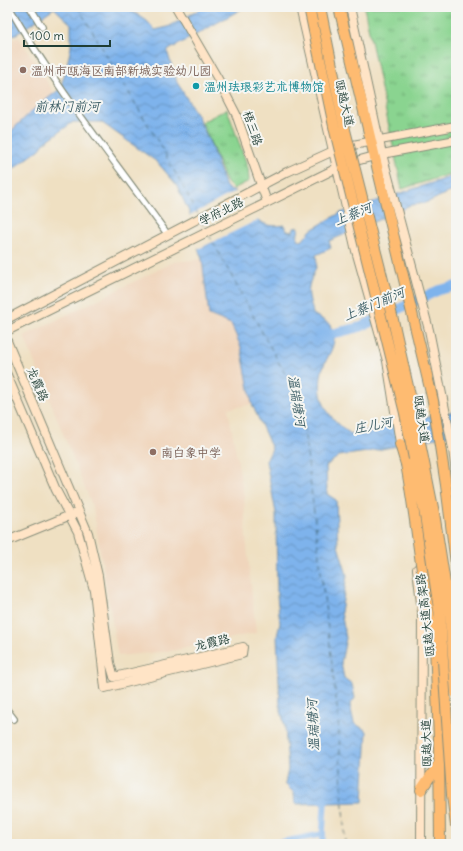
<svg xmlns="http://www.w3.org/2000/svg" width="463" height="851" font-family="Delius,'LXGW WenKai TC',sans-serif">
	<style>
		.built { fill: #f0d5bc }
		.park { fill: url(#park-tufts); stroke: #548862 }
		.water { fill: url(#water-waves); stroke: #4e7890 }
		.pier { fill: #efe0c2 }
		.lines { fill: none; stroke-linecap: round; stroke-linejoin: round }
		.canal { stroke: #7eb3ec; stroke-width: 6 }
		.river { stroke: #7eb3ec; stroke-width: 10 }
		.ferry { stroke: #375a62; stroke-width: 1; stroke-dasharray: 5 4; stroke-linecap: butt }
		.street-casing { stroke: #878e7b; stroke-width: 8 }
		.secondary-casing { stroke: #878e7b; stroke-width: 10 }
		.highway-casing { stroke: #878e7b; stroke-width: 12 }
		.street { stroke: #fff; stroke-width: 5.5 }
		.secondary { stroke: #ffe4c6; stroke-width: 8 }
		.highway { stroke: #febb71; stroke-width: 10 }
		.highway-bridge-casing { stroke: #878e7b; stroke-width: 12; stroke-linecap: butt }
		.highway-bridge { stroke: #febb71; stroke-width: 10 }
		.education-dot { fill: #8d6e63; stroke: #f6f6f2; stroke-width: 1.5 }
		.culture-dot { fill: #0f9aa8; stroke: #f6f6f2; stroke-width: 1.5 }
		.labels { text-anchor: middle; dominant-baseline: central; stroke-width: 4; stroke-linejoin: round; paint-order: stroke }
		.education-label { font-size: 12px; fill: #785e54; stroke: #f6f6f2; text-anchor: start }
		.culture-label { font-size: 12px; fill: #0d838f; stroke: #f6f6f2; text-anchor: start }
		.street-label { font-size: 12px; fill: #1f3d34; stroke: #f6f6f2 }
		.water-label { font-size: 13px; font-style: italic; fill: #375a62; stroke: #f6f6f2 }
	</style>
	<defs>
		<pattern id="park-tufts" width="24" height="20" patternUnits="userSpaceOnUse"><rect width="24" height="20" fill="#8ad490"/><path d="M3 7l-1-3M5 7V3M7 7l1-3M15 17l-1-3M17 17v-4M19 17l1-3" fill="none" stroke="#70ad76"/></pattern>
		<pattern id="water-waves" width="16" height="10" patternUnits="userSpaceOnUse"><rect width="16" height="10" fill="#7eb3ec"/><path d="M0 5q4-4 8 0t8 0" fill="none" stroke="#6793c0"/></pattern>
	</defs>
	<rect width="100%" height="100%" fill="#f6f6f2"/>
	<filter id="ink" filterUnits="userSpaceOnUse"><feTurbulence type="fractalNoise" baseFrequency=".025" numOctaves="2"/><feDisplacementMap in="SourceGraphic" scale="8" xChannelSelector="R" yChannelSelector="G"/><feConvolveMatrix kernelMatrix="1 2 1 2 8 2 1 2 1" color-interpolation-filters="sRGB"/></filter>
	<filter id="wash" filterUnits="userSpaceOnUse"><feTurbulence type="fractalNoise" baseFrequency=".012" numOctaves="4" result="noise"/><feDisplacementMap in="SourceGraphic" scale="16" xChannelSelector="R" yChannelSelector="G"/><feGaussianBlur stdDeviation="0.9" result="paint"/><feColorMatrix in="noise" values="0 0 0 0 0 0 0 0 0 0 0 0 0 0 0 0 0 1.4 0 .05"/><feComposite in="paint" operator="in"/></filter>
	<g filter="url(#wash)">
		<rect width="100%" height="100%" fill="#efe0c2"/>
		<!-- built -->
		<path class="built" d="M18 36 56 96 7 134V43Z
			M202 259 209 315 231 324 241 347 252 404 228 409 244 496 246 537 256 633 171 651 118 656 93 508 24 336 174 262Z"/>
		<!-- park -->
		<path class="park" d="M364 7H456V172L402 189Z
			M227 109 248 168 249 181 233 189 227 183 202 122Z"/>
		<!-- water -->
		<path class="water" d="M7 7H126L147 21 155 30 168 27 204 7H245L167 51 177 82 198 117 210 143 226 187 231 191H236C250 211 257 230 284 225L287 231 293 232 294 228 299 227 297 239 302 241 311 230 340 213 456 175V191C443 192 432 203 419 204 413 205 408 204 404 209L329 241 331 248 316 255C319 269 312 273 309 286 307 296 312 305 313 314L330 324C331 329 333 334 334 339 334 350 324 361 322 371 316 400 327 417 351 434L456 411V434L367 452 339 456 326 466 327 494 336 500 338 546 347 575 341 612 346 638 341 663 344 678 352 684 355 698 350 705 354 723 367 731 363 802 295 804 294 793 285 784 288 769 285 727 280 706 277 636 280 623 277 596 276 513 266 461 272 449 252 404 241 347 231 324 209 315 202 259 189 226 190 214 176 184 157 162 101 122H73L45 142 40 149 7 174V135L34 109 60 89 65 73 71 47V24L54 8 18 33 7 38Z"/>
		<!-- pier -->
		<path class="pier" d="M240 189 245 193 260 219 196 250 187 227V217Z"/>
		<g class="lines">
			<!-- canal -->
			<path class="canal" d="M272 844 323 834
				M322 844 325 796"/>
			<!-- river -->
			<path class="river" d="M320 337 360 327 439 290 456 286"/>
			<!-- ferry -->
			<path class="ferry" d="M78 7 160 145 198 214
				M201 221 205 229
				M209 235 301 403 338 715 345 844"/>
		</g>
	</g>
	<g filter="url(#ink)">
		<g class="lines">
			<!-- street casing -->
			<g class="street-casing">
				<path id="street" d="M9 7C55 87 114 160 168 235
					M30 7 42 27
					M7 710 14 719"/>
			</g>
			<!-- secondary casing -->
			<g class="secondary-casing">
				<path id="secondary" d="M176 7 218 79 236 114 267 202
					M300 7 356 251 387 361 401 449
					M350 7 382 154 429 330 453 449 456 473
					M7 319 287 172 342 147 456 126
					M7 331 345 164 382 154 456 140
					M7 341 88 533 98 576 110 663 114 677 243 647 242 654 105 688 94 590 78 532 56 490 7 375
					M7 541 73 514
					M417 569 422 612 421 844"/>
			</g>
			<!-- highway casing -->
			<g class="highway-casing">
				<path id="highway" d="M339 7 433 401 446 485 456 564
					M371 258 394 347
					M400 444 406 464
					M418 497 424 541
					M429 572 432 610
					M435 646 439 738 440 844
					M421 790 440 762"/>
			</g>
			<!-- street -->
			<use href="#street" class="street"/>
			<!-- secondary -->
			<use href="#secondary" class="secondary"/>
			<!-- highway -->
			<use href="#highway" class="highway"/>
			<!-- highway-bridge casing -->
			<g class="highway-bridge-casing">
				<path id="highway-bridge" d="M309 7 335 131 405 413 425 515 440 616 452 795 456 826
					M320 7 345 130 393 320 414 413 434 513 450 615 456 693
					M406 464C418 528 422 592 438 655"/>
			</g>
			<!-- highway-bridge -->
			<use href="#highway-bridge" class="highway-bridge"/>
		</g>
	</g>
	<!-- markers -->
	<g class="education-dot">
		<circle cx="23" cy="70" r="4"/>
		<circle cx="153" cy="452" r="4"/>
	</g>
	<circle class="culture-dot" cx="196" cy="86" r="4"/>
	<g class="labels">
		<!-- education labels -->
		<g class="education-label">
			<text x="31" y="70">温州市瓯海区南部新城实验幼儿园</text>
			<text x="161" y="452">南白象中学</text>
		</g>
		<!-- culture labels -->
		<g class="culture-label">
			<text x="204" y="86">温州珐琅彩艺术博物馆</text>
		</g>
		<!-- street labels -->
		<g class="street-label">
			<text transform="translate(345 103) rotate(77)">瓯越大道</text>
			<text transform="translate(253 128) rotate(71)">梧三路</text>
			<text transform="translate(221 211) rotate(-26)">学府北路</text>
			<text transform="translate(38 384) rotate(67)">龙霞路</text>
			<text transform="translate(422 419) rotate(82)">瓯越大道</text>
			<text transform="translate(425 615) rotate(-97)">瓯越大道高架路</text>
			<text transform="translate(212 642) rotate(-13)">龙霞路</text>
			<text transform="translate(426 743) rotate(-91)">瓯越大道</text>
		</g>
		<!-- water labels -->
		<g class="water-label">
			<text x="67" y="106">前林门前河</text>
			<text transform="translate(353 214) rotate(-22)">上蔡河</text>
			<text transform="translate(374 304) rotate(-23)">上蔡门前河</text>
			<text transform="translate(297 401) rotate(81)">温瑞塘河</text>
			<text transform="translate(373 425) rotate(-11)">庄儿河</text>
			<text transform="translate(313 725) rotate(-93)">温瑞塘河</text>
		</g>
	</g>
	<!-- margin -->
	<rect width="463" height="851" fill="none" stroke="#f6f6f2" stroke-width="24"/>
	<!-- scale -->
	<path d="M24 40v6h86v-6" fill="none" stroke="#1f3d34" stroke-width="2"/>
	<text x="30" y="40" font-size="12" fill="#1f3d34" stroke="#f6f6f2" stroke-width="3" paint-order="stroke">100 m</text>
</svg>
